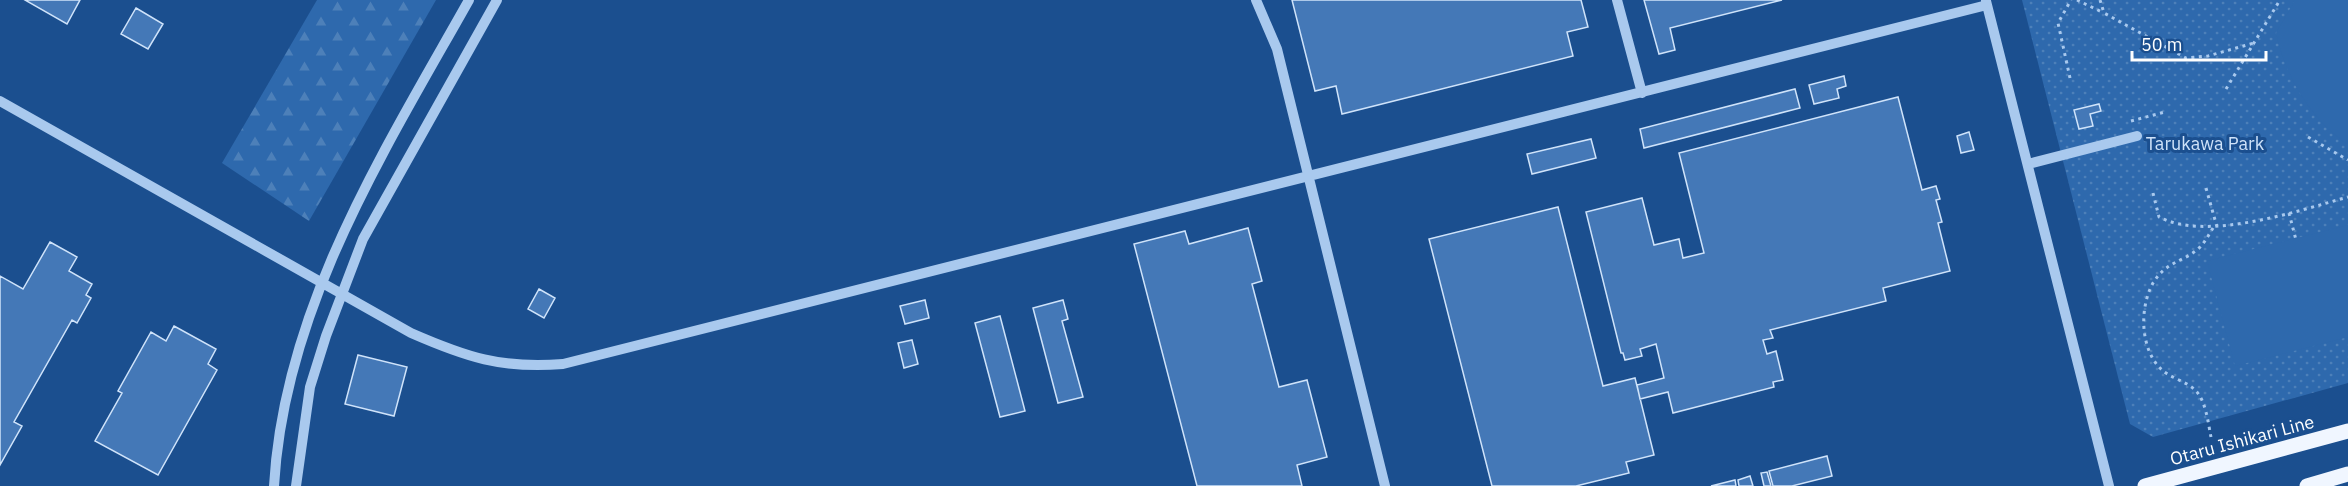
<svg xmlns="http://www.w3.org/2000/svg" width="2348" height="486" font-family="'IBM Plex Sans',sans-serif">
	<style>
		.grass { fill: url(#grass-dots) }
		.forest { fill: url(#forest-firs) }
		.garden { fill: #2e69ad }
		.building { fill: #4478b7; stroke: #cfe3fa; stroke-width: 1.5 }
		.lines { fill: none; stroke-linecap: round; stroke-linejoin: round }
		.path { stroke: #a9c9ee; stroke-width: 3; stroke-dasharray: 3 4.5; stroke-linecap: butt }
		.minor { stroke: #a9c9ee; stroke-width: 10 }
		.major { stroke: #f0f6ff; stroke-width: 15 }
		.labels { text-anchor: middle; dominant-baseline: central; stroke-width: 6; stroke-linejoin: round; paint-order: stroke }
		.park-label { font-size: 18px; fill: #cfe3fa; stroke: #1b4f8f }
		.street-label { font-size: 18px; fill: #fff; stroke: #1b4f8f }
	</style>
	<defs>
		<pattern id="grass-dots" width="8" height="8" patternUnits="userSpaceOnUse" patternTransform="scale(1.5)"><rect width="8" height="8" fill="#2e69ad"/><path d="M2 2h.1M6 6h.1" fill="none" stroke="#4d80b9" stroke-width="1.8" stroke-linecap="round"/></pattern>
		<pattern id="forest-firs" width="22" height="20" patternUnits="userSpaceOnUse" patternTransform="scale(1.5)"><rect width="22" height="20" fill="#2e69ad"/><path d="M5 1l3.5 6h-7zM16 11l3.5 6h-7z" fill="#4d80b9"/></pattern>
	</defs>
	<rect width="100%" height="100%" fill="#1b4f8f"/>
	<!-- grass -->
	<path class="grass" d="M2022 0H2348V383L2153 437 2130 424Z"/>
	<!-- forest -->
	<path class="forest" d="M317 0H436L309 221 222 163Z"/>
	<!-- garden -->
	<path class="garden" d="M2295 0H2348V145C2309 116 2287 80 2276 33Z
		M2348 225V337L2235 366 2207 261Z"/>
	<!-- building -->
	<path class="building" d="M25 0H80L67 24Z
		M1292 0H1581L1588 27 1567 32 1573 56 1342 114 1336 86 1315 91Z
		M1644 0H1782L1670 28 1675 50 1659 54Z
		M136 8 163 24 148 49 121 34Z
		M1844 76 1846 86 1837 89 1839 98 1814 104 1809 85Z
		M1795 89 1800 108 1644 148 1640 129Z
		M1898 97 1922 190 1936 186 1940 199 1936 200 1942 222 1938 223 1950 271 1883 288 1886 301 1770 330 1773 338 1763 340 1767 354 1776 351 1783 380 1773 382 1774 387 1673 413 1668 392 1640 399 1637 385 1664 378 1656 344 1640 349 1642 356 1625 360 1623 353H1621L1586 212 1642 198 1654 245 1679 239 1683 258 1704 253 1679 153Z
		M2099 104 2101 111 2090 114 2093 126 2079 129 2074 110Z
		M1969 132 1974 150 1961 153 1957 136Z
		M1591 139 1596 158 1532 174 1527 154Z
		M1558 207 1603 386 1635 378 1654 455 1626 462 1629 473 1576 486H1492L1429 239Z
		M1248 228 1262 281 1252 284 1279 387 1307 380 1327 457 1297 465 1302 486H1197L1134 244 1185 231 1189 244Z
		M50 242 77 257 69 271 92 284 86 295 91 298 77 323 72 320 14 422 22 426 0 465V276L23 289Z
		M539 289 555 298 544 318 528 309Z
		M925 300 929 318 905 324 900 306Z
		M1063 300 1068 319 1062 321 1083 397 1058 403 1033 308Z
		M1000 316 1025 411 1000 417 975 323Z
		M174 326 216 349 208 364 217 370 158 475 95 441 122 393 118 391 151 332 166 341Z
		M912 340 918 364 904 368 898 343Z
		M358 355 407 367 394 416 345 404Z
		M1827 456 1832 476 1792 486H1773L1769 471Z
		M1767 472 1771 486H1764L1761 473Z
		M1750 476 1753 486H1739L1738 480Z
		M1735 480 1736 486H1711Z"/>
	<g class="lines">
		<!-- path -->
		<path class="path" d="M2077 0 2104 13
			M2100 0 2104 13 2186 58 2208 56 2254 43
			M2070 78 2058 23 2071 0
			M2226 89 2280 0
			M2131 121 2165 112
			M2308 137 2348 160
			M2206 188 2217 227
			M2153 193 2159 217C2207 242 2297 211 2348 197
			M2289 213 2296 240
			M2211 437C2208 423 2206 399 2194 389 2185 381 2171 378 2162 370 2140 350 2139 308 2153 283 2166 262 2180 263 2197 250 2204 244 2208 236 2213 228"/>
		<!-- minor -->
		<path class="minor" d="M1256 0 1277 49 1385 486
			M1617 0 1642 93
			M1986 1 2109 486
			M0 101 411 333C466 357 501 369 563 364L1987 5
			M2028 164 2137 136
			M274 486C284 308 384 151 469 0
			M296 486 310 387 326 336 363 239 497 0"/>
		<!-- major -->
		<path class="major" d="M2145 486 2348 431
			M2307 486 2348 474"/>
	</g>
	<g class="labels">
		<!-- park labels -->
		<g class="park-label">
			<text x="2205" y="143">Tarukawa Park</text>
		</g>
		<!-- street labels -->
		<g class="street-label">
			<text transform="translate(2242 440) rotate(-15)">Otaru Ishikari Line</text>
		</g>
	</g>
	<!-- scale -->
	<path d="M2132 51v9h134v-9" fill="none" stroke="#ffffff" stroke-width="3"/>
	<text x="2141" y="51" font-size="18" fill="#ffffff" stroke="#1b4f8f" stroke-width="4.5" paint-order="stroke">50 m</text>
</svg>
